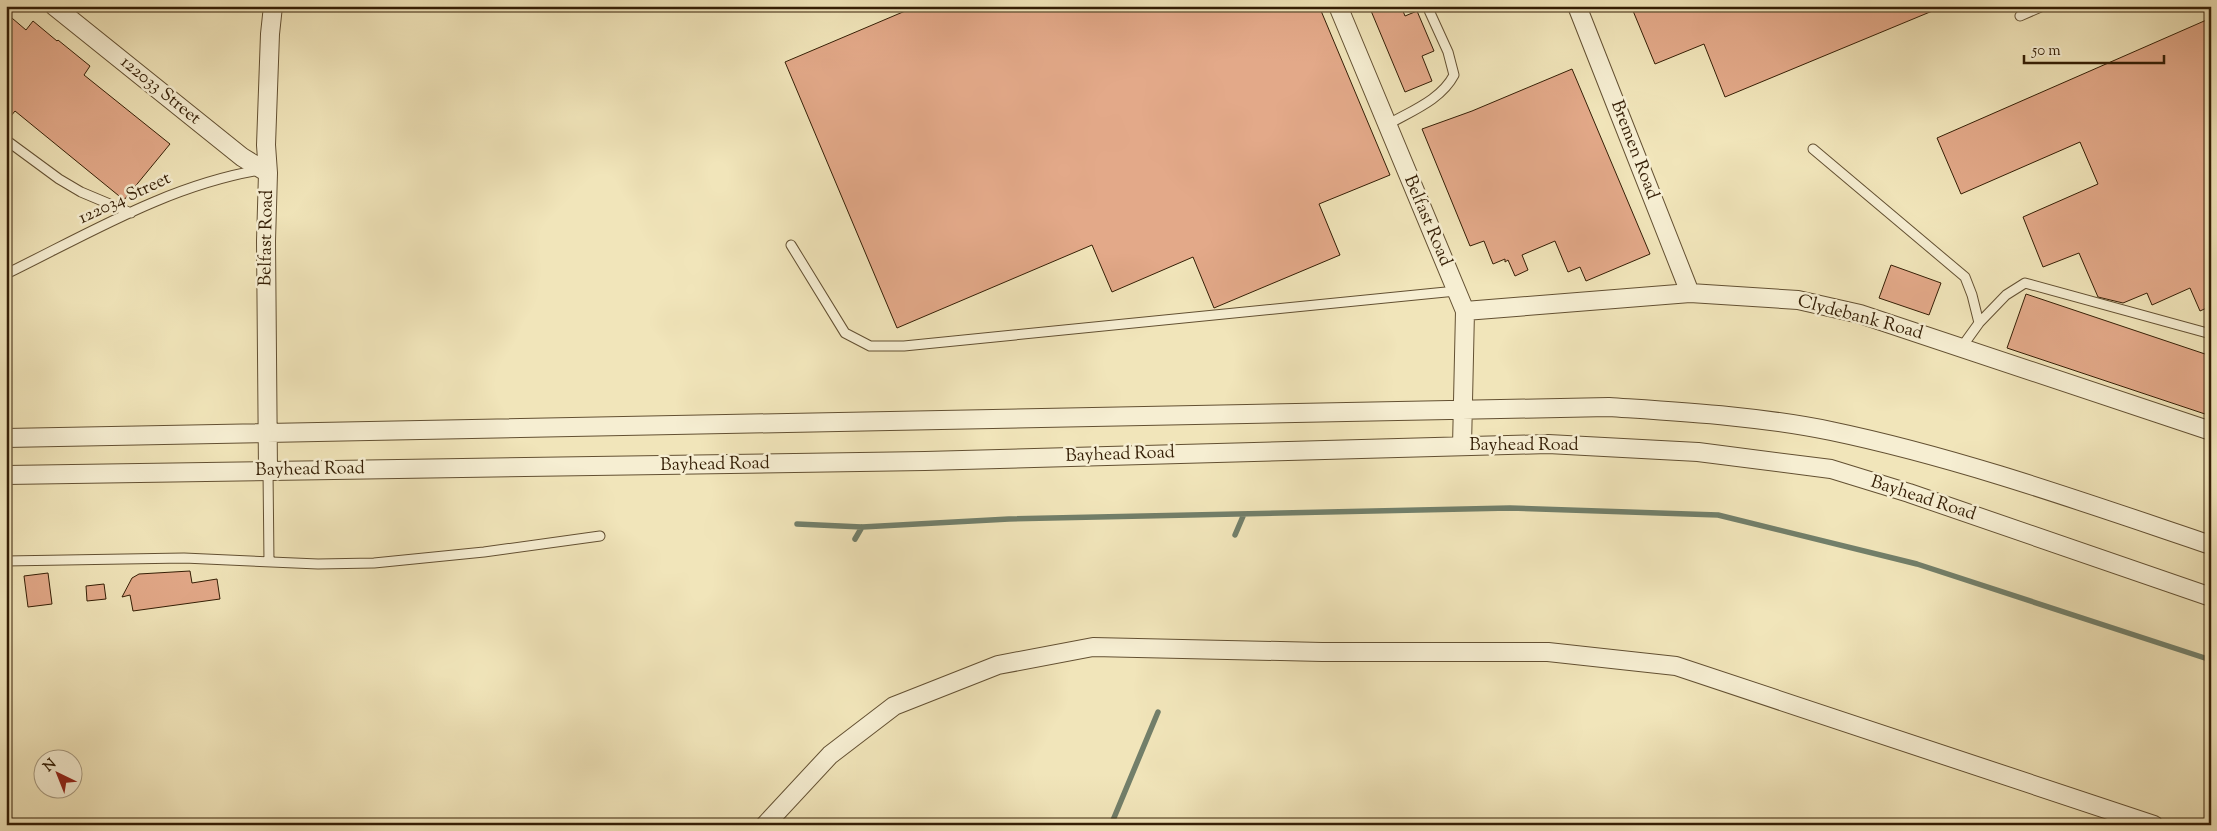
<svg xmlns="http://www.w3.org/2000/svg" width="2217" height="831" font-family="'Sorts Mill Goudy',serif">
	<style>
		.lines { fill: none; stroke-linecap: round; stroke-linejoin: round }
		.stream { stroke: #727f6a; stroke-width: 5.5 }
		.building { fill: #e3a989; stroke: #341e05 }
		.lane-casing { stroke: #635032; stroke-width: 11 }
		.street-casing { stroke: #635032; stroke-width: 20 }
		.lane { stroke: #f6eed2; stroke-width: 9 }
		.street { stroke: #f6eed2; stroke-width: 18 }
		.labels { text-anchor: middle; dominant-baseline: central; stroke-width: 5; stroke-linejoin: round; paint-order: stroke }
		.street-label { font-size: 18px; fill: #341e05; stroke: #f6eed2 }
	</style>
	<rect width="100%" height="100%" fill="#f1e5ba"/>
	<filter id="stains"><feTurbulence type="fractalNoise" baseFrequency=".004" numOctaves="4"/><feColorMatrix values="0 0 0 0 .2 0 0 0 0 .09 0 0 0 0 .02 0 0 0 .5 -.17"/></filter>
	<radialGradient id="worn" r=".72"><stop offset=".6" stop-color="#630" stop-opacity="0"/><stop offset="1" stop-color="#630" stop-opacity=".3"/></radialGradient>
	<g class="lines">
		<!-- stream -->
		<path class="stream" d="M797 524 862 527 1009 519 1510 508 1718 515 1917 564 2211 660
			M1235 535 1244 514
			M855 539 862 527
			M1111 825 1158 712"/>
	</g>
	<!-- building -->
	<path class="building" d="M917 6H1319L1390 175 1319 204 1340 255 1214 308 1193 257 1112 292 1092 245 897 328 785 62Z
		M1369 6H1401L1405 16 1417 11 1434 51 1422 56 1432 81 1405 92Z
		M1631 6H1942V7L1725 97 1704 44 1655 64Z
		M6 13 26 30 33 21 57 41 58 40 90 66 84 75 170 144 124 200 15 111 6 122Z
		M2211 18V306L2200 311 2190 288 2152 305 2147 293 2123 303 2098 297 2079 253 2043 267 2023 217 2098 184 2080 142 1961 194 1937 138Z
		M1572 69 1650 254 1586 281 1580 267 1568 272 1555 241 1522 255 1528 270 1515 276 1508 260 1505 262V259L1493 264 1484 241 1470 246 1422 129 1472 111Z
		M1891 265 1941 283 1929 315 1879 298Z
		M2026 294 2211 356V416L2007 348Z
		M190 571 192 583 217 579 220 599 133 611 130 595 122 597 132 578 139 574Z
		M48 573 52 604 28 607 24 576Z
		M104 584 106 599 87 601 86 586Z"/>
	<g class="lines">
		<!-- lane casing -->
		<g class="lane-casing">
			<path id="lane" d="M2020 16 2043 6
				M1387 125C1411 111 1441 100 1454 75L1448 52 1427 6
				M6 140 59 179 81 192 131 213
				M1813 149 1965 277 1972 295 1979 323 1961 348
				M791 245 845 333 870 346H904L1456 291
				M6 274C88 234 169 185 260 170
				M1979 323 2006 295 2025 283 2211 334
				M268 471 269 562
				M6 561 184 558 318 564 374 563 484 552 600 536"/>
		</g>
		<!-- street casing -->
		<g class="street-casing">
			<path id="street" d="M54 6 242 157 268 173
				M1338 6 1465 311 1462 446
				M1577 6 1690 293
				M1465 311 1690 293 1798 300 1860 314 2211 431
				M6 438 1609 407C1683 412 1758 416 1831 431 1960 458 2086 503 2211 545
				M268 471 266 241 268 173 266 145 270 34 273 6
				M6 475 925 461 1548 444 1698 452 1831 469 1909 493 2211 597
				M765 825 830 755 894 706 998 665 1093 647 1322 652H1548L1676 666 2154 825"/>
		</g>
		<!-- lane -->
		<use href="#lane" class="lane"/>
		<!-- street -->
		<use href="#street" class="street"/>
	</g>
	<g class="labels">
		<!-- street labels -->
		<g class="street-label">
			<text transform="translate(160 91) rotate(39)">122033 Street</text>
			<text transform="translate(1634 150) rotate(69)">Bremen Road</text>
			<text transform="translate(125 199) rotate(-25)">122034 Street</text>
			<text transform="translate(1427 221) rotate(67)">Belfast Road</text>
			<text transform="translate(267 238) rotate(-89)">Belfast Road</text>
			<text transform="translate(1860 318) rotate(15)">Clydebank Road</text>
			<text x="1524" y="446">Bayhead Road</text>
			<text transform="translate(1120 455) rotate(-2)">Bayhead Road</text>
			<text transform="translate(715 465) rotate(-1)">Bayhead Road</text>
			<text transform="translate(310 470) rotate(-1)">Bayhead Road</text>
			<text transform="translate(1923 499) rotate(18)">Bayhead Road</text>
		</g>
	</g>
	<!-- margin -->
	<rect width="2217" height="831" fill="none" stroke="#f1e5ba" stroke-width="25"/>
	<rect x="8" y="8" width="2202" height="816" fill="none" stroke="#341e05" stroke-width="2.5"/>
	<rect x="12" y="12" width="2192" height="806" fill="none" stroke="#341e05"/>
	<!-- north arrow -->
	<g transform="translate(58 774) rotate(317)"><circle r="24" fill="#f6eed2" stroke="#a89b80"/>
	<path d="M0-4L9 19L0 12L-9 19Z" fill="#8f2418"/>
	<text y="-8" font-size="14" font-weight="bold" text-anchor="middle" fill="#341e05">N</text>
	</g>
	<!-- scale -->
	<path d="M2024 55v8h140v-8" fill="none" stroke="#341e05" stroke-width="2.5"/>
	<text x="2032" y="55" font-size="15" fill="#341e05" stroke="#f6eed2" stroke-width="4" paint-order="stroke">50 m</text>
	<rect width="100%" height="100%" filter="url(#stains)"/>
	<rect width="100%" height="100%" fill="url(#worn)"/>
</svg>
